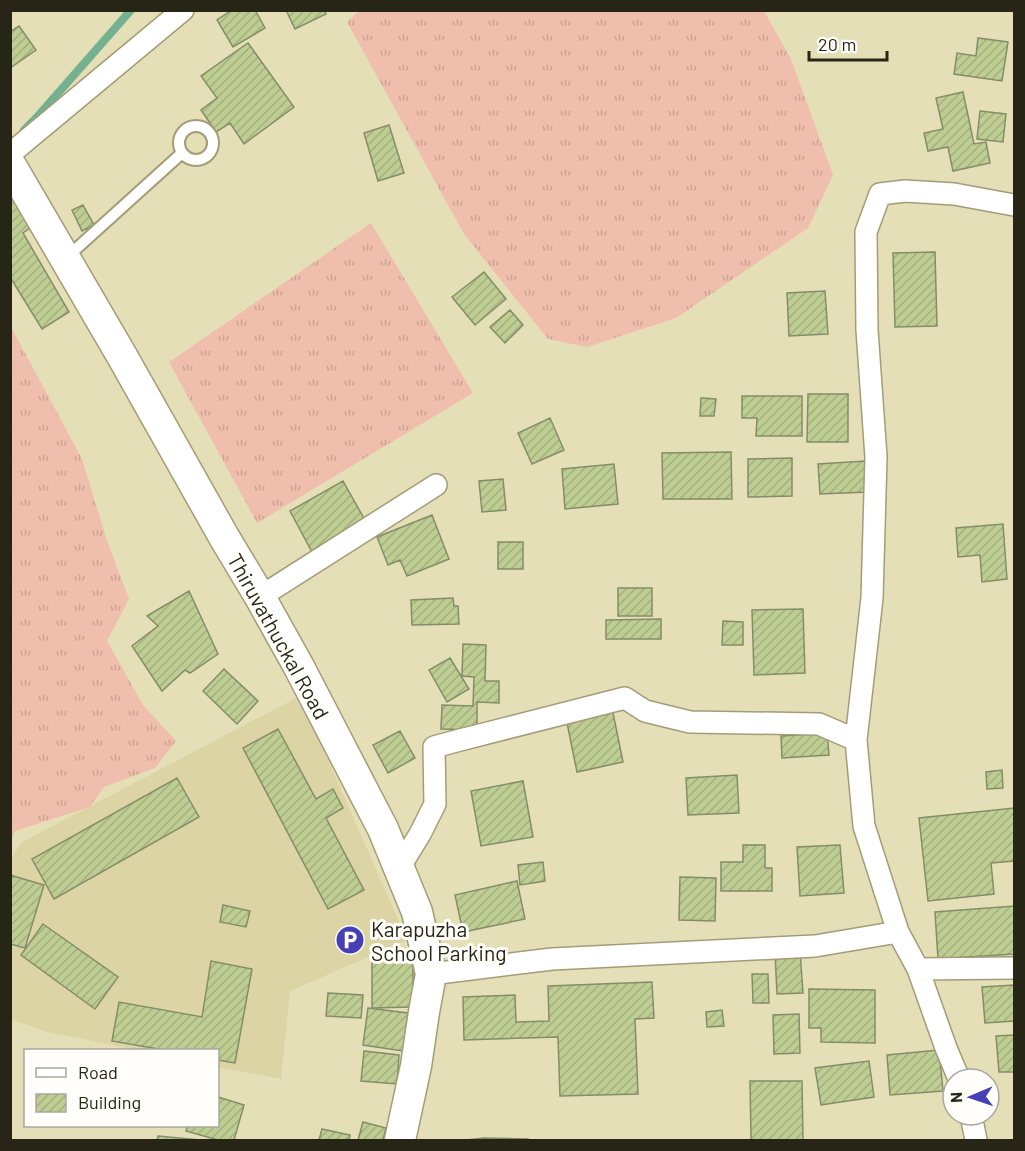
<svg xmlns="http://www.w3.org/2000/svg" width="1025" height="1151" font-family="Barlow,sans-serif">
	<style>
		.built { fill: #dcd4a5 }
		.grass { fill: url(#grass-tufts) }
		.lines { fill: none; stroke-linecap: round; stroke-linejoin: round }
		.stream { stroke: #74b190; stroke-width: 8 }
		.building { fill: url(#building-hatch); stroke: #848d69; stroke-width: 1.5 }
		.service-casing { stroke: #a39c77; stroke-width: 14 }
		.minor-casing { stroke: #a39c77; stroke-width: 24 }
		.secondary-casing { stroke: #a39c77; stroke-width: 33 }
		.service { stroke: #fff; stroke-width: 10 }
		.minor { stroke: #fff; stroke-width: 21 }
		.secondary { stroke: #fff; stroke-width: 30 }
		.labels { text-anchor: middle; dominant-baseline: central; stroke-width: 6; stroke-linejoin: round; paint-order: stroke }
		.street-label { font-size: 21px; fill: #272516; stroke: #fffefa }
		.poi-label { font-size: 21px; fill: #272516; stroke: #fffefa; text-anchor: start }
	</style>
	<defs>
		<pattern id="grass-tufts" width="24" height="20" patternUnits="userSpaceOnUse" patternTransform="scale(1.5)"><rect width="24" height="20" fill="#efbead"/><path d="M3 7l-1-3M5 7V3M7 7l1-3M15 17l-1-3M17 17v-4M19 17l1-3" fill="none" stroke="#cda394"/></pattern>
		<pattern id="building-hatch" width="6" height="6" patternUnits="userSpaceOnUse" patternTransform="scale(1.5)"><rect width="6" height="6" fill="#becd92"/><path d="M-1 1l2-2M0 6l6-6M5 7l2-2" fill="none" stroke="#a3b07d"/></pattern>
	</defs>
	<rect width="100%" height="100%" fill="#e5dfb7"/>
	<!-- built -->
	<path class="built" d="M300 696 407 940 290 991 281 1079 218 1067V1050H137L47 1032 11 1019 10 860 22 842Z"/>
	<!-- grass -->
	<path class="grass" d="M360 10 764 11 791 59 833 175 808 228 676 318 587 347 548 339 464 234 347 22Z
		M371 223 473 393 257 523 169 362Z
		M11 327 82 459 107 541 129 599 107 641 143 705 176 741 155 768 104 787 90 807 15 831 11 841Z"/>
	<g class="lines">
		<!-- stream -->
		<path class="stream" d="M24 130 38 116 131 10"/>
	</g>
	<!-- building -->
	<path class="building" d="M232 10H255L265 28 233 47 217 20Z
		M286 10H324L326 14 295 29Z
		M19 26 36 50 10 68V32Z
		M978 38 1008 42 1002 81 954 74 957 53 976 56Z
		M248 43 294 107 244 144 230 123 216 132 201 110 217 98 201 76Z
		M963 92 974 144 986 142 990 163 953 171 948 147 928 151 924 133 943 129 936 98Z
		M980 111 1006 114 1003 142 977 139Z
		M389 125 404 173 378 181 364 133Z
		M10 182 36 224 23 233 69 312 42 329 10 277Z
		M83 205 94 225 82 231 72 210Z
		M935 252 937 326 895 327 893 253Z
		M484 272 506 299 475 325 452 297Z
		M825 291 828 334 789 336 787 293Z
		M510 310 523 325 505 343 490 327Z
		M808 394H848V442H807Z
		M742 396H802V436H756L757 418H742Z
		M701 398 716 399 714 416H700Z
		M550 418 564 450 532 464 518 433Z
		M731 452 732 499H663L662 453Z
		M792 458V496L748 497V459Z
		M866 461 868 492 820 494 818 464Z
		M614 464 618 504 565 509 562 469Z
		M503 479 506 510 482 512 479 481Z
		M343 481 366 522 312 552 290 511Z
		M432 515 449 559 407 576 400 560 388 565 377 537Z
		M1003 524 1007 579 982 582 980 555 958 557 956 528Z
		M498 542H523V569H498Z
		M618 588H652V616H618Z
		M189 591 218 654 190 673 185 670 162 691 132 646 158 626 147 616Z
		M453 598 454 606H458L459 624 412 625 411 600Z
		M803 609 805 673 754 675 752 610Z
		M661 619V639H606V620Z
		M723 621 743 622V645H722Z
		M463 644 486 645 485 681H499V703L477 702V730L441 729 442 705 473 706 474 677 462 676Z
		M450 658 469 689 447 702 429 670Z
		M224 669 258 701 237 724 203 691Z
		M611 703 623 762 577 772 565 713Z
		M278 729 316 799 333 789 343 808 326 818 364 890 328 909 243 748Z
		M400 731 415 758 388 773 373 745Z
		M827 733 829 755 782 758 781 736Z
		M1002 770 1003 788 987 789 986 772Z
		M737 775 739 813 688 815 686 778Z
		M177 778 199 817 54 899 32 859Z
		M523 781 533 837 481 846 471 791Z
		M1014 808V861L991 863 994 894 928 901 919 818Z
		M743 845H765V868H772V891H721V862H743Z
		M840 845 844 893 800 896 797 847Z
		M543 862 545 881 520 885 518 865Z
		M10 875 44 885 25 948 10 944Z
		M680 877 716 878 715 921 679 920Z
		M517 881 525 919 463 932 455 895Z
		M223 905 250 911 246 927 220 922Z
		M1014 906V954L938 959 935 912Z
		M43 924 118 977 95 1009 21 955Z
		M800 951 803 993 777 994 775 953Z
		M372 952H413V1007L372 1008Z
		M211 961 252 969 235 1063 218 1060V1050H164L112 1041 119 1002 202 1017Z
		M752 974H768L769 1003H753Z
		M652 982 654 1018 635 1019 638 1094 560 1096 558 1037 464 1040 463 997 515 995 516 1022 549 1021 548 986Z
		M1014 985V1021L985 1023 982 987Z
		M809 989 875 990V1043L821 1042V1028H809Z
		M328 993 363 995 361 1018 326 1016Z
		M368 1008 408 1013 403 1051 363 1045Z
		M722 1010 724 1026 707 1027 706 1012Z
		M799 1014 800 1053 774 1054 773 1015Z
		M1014 1035V1072H999L996 1036Z
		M939 1050 943 1091 890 1095 887 1055Z
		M364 1051 399 1055 397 1084 361 1081Z
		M869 1061 874 1097 821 1105 815 1068Z
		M750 1081H802L803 1140H751Z
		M218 1097 244 1105 234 1140H218L186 1131 188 1126H218Z
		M363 1122 386 1128 383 1140H358Z
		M322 1129 350 1135 349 1140H319Z
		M158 1136 200 1140H157Z
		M484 1138 528 1139V1140H466Z"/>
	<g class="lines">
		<!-- service casing -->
		<g class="service-casing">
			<path id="service" d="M179 143a17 17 0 1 1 34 0a17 17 0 1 1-34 0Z
				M66 258 182 153"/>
		</g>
		<!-- minor casing -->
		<g class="minor-casing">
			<path id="minor" d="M10 154 183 10
				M260 597 436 485
				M399 868 420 834 435 804 434 747 460 740 625 698 645 711 690 722 819 724 856 740
				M918 969 1014 968
				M431 974 552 959 815 946 898 932
				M959 1079 946 1048 918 969 898 932 864 826 856 740 872 598 876 457 867 330 866 232 880 194 905 191 954 194 1014 205
				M971 1115 976 1140"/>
		</g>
		<!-- secondary casing -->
		<g class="secondary-casing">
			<path id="secondary" d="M10 164 122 356 224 537 260 597 299 667 383 829 417 912 431 974 424 1012 416 1066 400 1140"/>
		</g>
		<!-- service -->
		<use href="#service" class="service"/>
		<!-- minor -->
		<use href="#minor" class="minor"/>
		<!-- secondary -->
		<use href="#secondary" class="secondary"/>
	</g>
	<!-- icons -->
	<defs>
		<g id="parking-disc" transform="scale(1.5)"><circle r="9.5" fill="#473fb5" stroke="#fffefa"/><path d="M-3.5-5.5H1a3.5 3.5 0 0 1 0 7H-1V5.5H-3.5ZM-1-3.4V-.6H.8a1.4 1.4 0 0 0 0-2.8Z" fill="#fff"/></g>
	</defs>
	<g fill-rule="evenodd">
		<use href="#parking-disc" x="350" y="940"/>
	</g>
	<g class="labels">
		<!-- street labels -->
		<g class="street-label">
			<text transform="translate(279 636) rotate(61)">Thiruvathuckal Road</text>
		</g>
		<!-- poi labels -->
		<g class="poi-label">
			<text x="371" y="928">Karapuzha<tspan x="371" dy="24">School Parking</tspan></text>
		</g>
	</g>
	<!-- border -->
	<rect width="1025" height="1151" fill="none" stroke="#272516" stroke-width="24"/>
	<!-- legend -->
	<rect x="24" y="1049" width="195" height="78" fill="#fffefa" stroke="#a9a79f" stroke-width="1.5"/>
	<rect x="36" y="1068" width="30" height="9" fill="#ffffff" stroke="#a9a79f" stroke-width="1.5"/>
	<text x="78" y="1079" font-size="18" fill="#272516">Road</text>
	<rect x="36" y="1094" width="30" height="18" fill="url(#building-hatch)" stroke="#a9a79f" stroke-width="1.5"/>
	<text x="78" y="1109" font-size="18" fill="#272516">Building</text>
	<!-- north arrow -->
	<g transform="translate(971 1097) rotate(268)"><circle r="28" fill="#fffefa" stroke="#a9a79f" stroke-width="1.5"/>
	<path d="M0-4.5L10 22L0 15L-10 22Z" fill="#473fb5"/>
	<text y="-9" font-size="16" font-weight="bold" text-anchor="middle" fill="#272516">N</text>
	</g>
	<!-- scale -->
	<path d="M809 51v9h78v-9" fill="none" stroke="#272516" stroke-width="3"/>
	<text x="818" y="51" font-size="18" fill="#272516" stroke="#fffefa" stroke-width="4.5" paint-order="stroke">20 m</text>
</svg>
